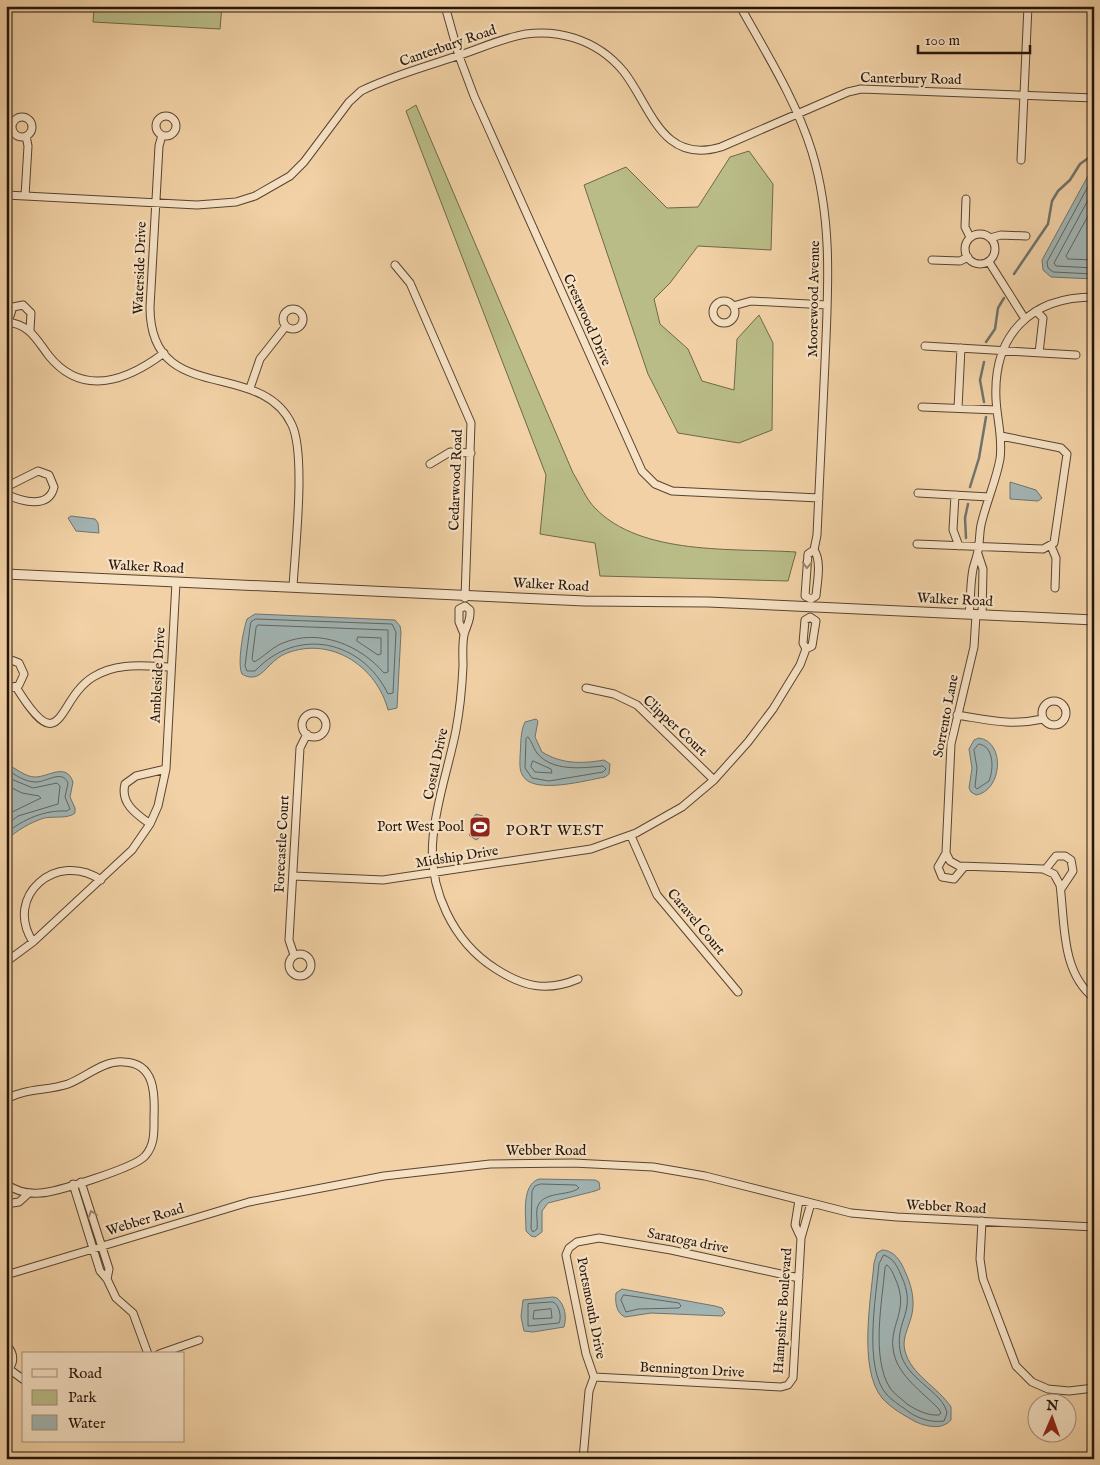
<svg xmlns="http://www.w3.org/2000/svg" width="1100" height="1465" font-family="'IM FELL English',serif">
	<style>
		.green { fill: #b9bc87; stroke: #6f6848 }
		.water { fill: #a1b4b3; stroke: #6f746f }
		.lines { fill: none; stroke-linecap: round; stroke-linejoin: round }
		.shore { stroke: #63645e; stroke-width: 1 }
		.stream { stroke: #6f746f; stroke-width: 2.5 }
		.minor-casing { stroke: #584430; stroke-width: 9 }
		.tertiary-casing { stroke: #584430; stroke-width: 11 }
		.minor { stroke: #f6e1c4; stroke-width: 7 }
		.tertiary { stroke: #f6e1c4; stroke-width: 9 }
		.oneway { stroke: #988570 }
		.labels { text-anchor: middle; dominant-baseline: central; stroke-width: 4.5; stroke-linejoin: round; paint-order: stroke }
		.street-label { font-size: 14px; fill: #251509; stroke: #f6e1c4 }
		.poi-label { font-size: 14px; fill: #251509; stroke: #f6e1c4; text-anchor: end }
		.neighbourhood-label { font-size: 15px; letter-spacing: 1px; fill: #251509; stroke: #f6e1c4 }
	</style>
	<rect width="100%" height="100%" fill="#f1d1a5"/>
	<filter id="stains"><feTurbulence type="fractalNoise" baseFrequency=".004" numOctaves="4"/><feColorMatrix values="0 0 0 0 .2 0 0 0 0 .09 0 0 0 0 .02 0 0 0 .5 -.17"/></filter>
	<radialGradient id="worn" r=".72"><stop offset=".6" stop-color="#630" stop-opacity="0"/><stop offset="1" stop-color="#630" stop-opacity=".3"/></radialGradient>
	<!-- green -->
	<path class="green" d="M94 6H222L220 29 93 22Z
		M416 105 573 473C580 484 586 499 595 508 641 556 734 548 796 552L788 581 600 576 595 543 540 534 546 475 406 111Z
		M749 151 773 184 771 250 698 246 670 283 654 299 660 324 688 349 702 381 734 390 737 339 759 315 773 343 772 430 739 443 678 433 648 374 584 185 626 167 667 208 698 207 730 157Z"/>
	<!-- water -->
	<path class="water" d="M1089 174 1094 175V279L1051 277 1043 270 1042 260Z
		M1010 482 1036 490 1042 498 1038 501 1010 499Z
		M71 516 95 519 98 523 99 533 76 531 68 518Z
		M255 614 395 620 400 626 401 632 397 708 388 710C377 667 332 636 287 653 273 658 266 672 257 676 252 678 246 677 242 674 237 664 243 631 247 619Z
		M536 719 538 721 535 737 542 752C562 764 581 764 604 760L610 764 609 774 605 777C587 780 534 795 523 776 519 770 520 763 520 757 521 745 520 732 525 722Z
		M979 738C1006 742 1002 791 976 795L971 792 969 788 972 768 969 749 974 740Z
		M6 764C16 768 25 777 35 777 49 777 66 762 73 782L70 797 75 808V813C68 819 54 816 44 818 29 823 18 830 6 840Z
		M476 814 483 816C487 826 485 835 476 840L469 835 475 826 472 819Z
		M539 1179 595 1180 599 1182 600 1189 595 1191 548 1203 542 1211V1232L535 1237 531 1236 526 1231C526 1215 521 1185 539 1179Z
		M882 1250C891 1250 898 1257 902 1265 911 1283 917 1301 910 1321 907 1331 902 1340 905 1351 911 1375 938 1387 951 1407V1420C942 1430 928 1427 916 1422 905 1416 891 1408 882 1398 858 1368 871 1299 874 1263L877 1253Z
		M622 1289 715 1306 722 1308 725 1313 722 1316 651 1313 625 1317C616 1313 615 1302 616 1293Z
		M553 1297 557 1298C565 1305 567 1317 564 1327L533 1332 524 1331 521 1317 523 1300Z"/>
	<g class="lines">
		<!-- shore -->
		<path class="shore" d="M1094 180 1091 181 1047 262 1048 268 1053 272 1094 274
			M1094 189 1054 263 1056 266 1094 268
			M1094 205 1066 256 1068 259 1094 260
			M256 619 392 624 396 632 393 693 388 694C362 640 297 626 255 671H247L245 666 250 627 251 622Z
			M258 625 388 630V672L384 673C360 645 319 628 283 643 272 647 264 657 254 662L252 659 256 628Z
			M358 637 381 638V654L378 655 357 641Z
			M528 737C532 741 533 748 537 753 552 772 583 768 603 766L606 769 603 772 549 781 532 778 525 768 526 739Z
			M979 744C994 746 994 769 989 781L977 789 975 787 977 768 974 750Z
			M533 761 551 769 552 773 535 772 531 767Z
			M6 769C15 775 25 782 36 782 47 782 62 769 68 783L65 797 70 809 67 811C44 810 24 819 6 833
			M6 777 33 788 57 783 60 786 58 804 18 816 6 825
			M6 785 22 793 39 796 41 798 6 815
			M541 1184 576 1185 579 1188C568 1197 541 1190 537 1209 536 1215 538 1223 537 1229L533 1232 531 1229 532 1191 535 1186Z
			M884 1255C894 1259 897 1266 901 1275 918 1312 895 1319 900 1350 904 1379 943 1391 947 1413L944 1421C930 1423 916 1418 905 1409 899 1405 892 1400 887 1395 863 1368 876 1297 879 1264Z
			M887 1265C891 1268 893 1273 895 1278 911 1312 887 1324 894 1354 899 1376 922 1392 938 1408L941 1413 939 1415C928 1416 916 1410 907 1404 902 1399 894 1394 890 1388 871 1358 882 1302 885 1268Z
			M624 1295 679 1303 681 1306 679 1308 638 1309 626 1312 621 1300Z
			M553 1302C559 1304 562 1317 559 1323L528 1326V1304Z
			M551 1309 552 1318 533 1319 534 1311Z"/>
		<!-- stream -->
		<path class="stream" d="M1014 274 1048 224 1052 201 1058 191 1070 180 1080 164 1094 154
			M986 342 995 329 998 308 1004 298
			M984 362 980 380 984 402
			M970 487 979 458 986 417
			M966 538 965 518 968 504
			M6 1452 12 1459"/>
		<!-- minor casing -->
		<g class="minor-casing">
			<path id="minor" d="M445 6 459 56 474 96 642 471 655 484 672 491 819 498
				M740 6C766 53 796 100 812 152 833 221 828 290 825 362 822 420 820 477 817 535L814 550 808 554 805 596 811 599 816 596C817 583 822 561 814 550
				M156 126a10 10 0 1 1 20 0a10 10 0 1 1-20 0Z
				M12 127a10 10 0 1 1 20 0a10 10 0 1 1-20 0Z
				M162 135 159 146 150 307C150 408 261 357 292 425 306 455 295 550 293 587
				M1021 160 1028 6
				M6 195 197 205 236 202 255 196 290 176 304 162 349 102 361 91C391 76 425 67 457 56 479 49 502 38 526 34 542 32 558 33 574 38 593 44 611 56 624 72 651 107 662 165 721 147L848 92 861 89 1094 98
				M25 196 28 146 26 136
				M966 199 965 227 970 237
				M965 249a15 15 0 1 1 30 0a15 15 0 1 1-30 0Z
				M990 238 1001 235 1026 236
				M932 260 960 261 968 257
				M989 262 1025 319
				M395 265 410 283 471 423 465 598
				M713 312a11 11 0 1 1 22 0a11 11 0 1 1-22 0Z
				M733 306 751 301 827 305
				M283 319a10 10 0 1 1 20 0a10 10 0 1 1-20 0Z
				M1036 311 1043 318 1039 353
				M6 322C30 324 36 339 49 356 83 398 128 380 164 353
				M8 322 13 307 23 305 31 313 30 330
				M925 346 1076 355
				M250 388 260 359 286 326
				M922 407 997 410
				M958 408 961 348
				M430 464 450 452 471 453
				M6 487 38 471 49 475 54 487C49 509 22 502 6 494
				M918 493 989 497
				M955 495 953 530 959 546
				M917 544 1043 549 1054 543 1067 454 1061 448 1001 436
				M1051 546 1056 558 1055 588
				M978 554 983 569 982 615
				M969 614C971 599 970 584 973 569 974 564 976 560 977 555 980 545 979 535 981 525 986 503 996 481 1000 459 1003 438 997 420 996 399 993 335 1030 297 1094 297
				M976 615 974 647 951 744 946 853 950 861 959 866 1043 869 1054 874 1060 885C1065 923 1061 972 1094 998
				M810 617 816 621 812 646 806 649 803 643 805 620Z
				M464 634 459 622V609L465 606 470 610C471 621 466 626 464 635 462 645 463 656 463 666 462 687 460 709 456 730 449 766 436 802 433 838 428 889 453 942 496 969 524 987 547 992 578 979
				M6 658 19 663 24 674 19 685 6 689
				M16 687C63 763 56 700 93 677 117 662 143 666 171 667
				M586 688 614 694 637 705 714 780
				M1042 713a12 12 0 1 1 24 0a12 12 0 1 1-24 0Z
				M302 725a12 12 0 1 1 24 0a12 12 0 1 1-24 0Z
				M957 715C989 720 1010 726 1043 719
				M150 824C136 814 120 803 125 784L136 776 166 769
				M631 836 657 895 738 992
				M946 853 938 867 942 877 954 879 964 867
				M1045 870 1056 856H1065L1071 860 1073 871 1061 889
				M293 876 383 880 591 849 636 833 682 807 714 780 748 742 773 709 800 665 806 649
				M33 942C3 896 57 850 101 880
				M289 965a11 11 0 1 1 22 0a11 11 0 1 1-22 0Z
				M294 955 289 940 300 748 307 734
				M6 962 33 942 132 850 150 824 158 806 166 769 176 582
				M6 1099C26 1088 47 1091 68 1084 86 1077 104 1060 124 1062 155 1063 155 1094 154 1117 154 1131 155 1145 145 1156 136 1167 55 1193 39 1193 27 1194 16 1191 6 1184
				M81 1182 109 1269 107 1279
				M73 1184 100 1271 107 1279 116 1298 133 1313 148 1354
				M799 1200 795 1225 801 1238 811 1203
				M6 1204 19 1202 29 1193
				M982 1221 980 1259 983 1279 1016 1366 1032 1382 1048 1389 1069 1391 1094 1388
				M6 1275 249 1202 384 1176 490 1164 573 1163 653 1167 705 1176 851 1213 897 1217 1094 1227
				M6 1345C15 1353 15 1364 6 1371
				M159 1354 199 1340
				M9 1369 24 1380
				M594 1377 586 1354 566 1255 569 1248 577 1242 599 1238 671 1250 799 1278
				M594 1377 781 1387 788 1385 793 1378 801 1238
				M583 1459 589 1391 594 1377"/>
		</g>
		<!-- tertiary casing -->
		<g class="tertiary-casing">
			<path id="tertiary" d="M6 574 585 601 708 602 1094 620"/>
		</g>
		<!-- minor -->
		<use href="#minor" class="minor"/>
		<!-- tertiary -->
		<use href="#tertiary" class="tertiary"/>
	</g>
	<!-- one-way arrows -->
	<defs><path id="oneway-chevron" d="M-2-3.5L2.5 0L-2 3.5" fill="none" stroke-width="1.6" stroke-linecap="round" stroke-linejoin="round" transform="scale(1.25)"/></defs>
	<g class="oneway">
		<use href="#oneway-chevron" transform="translate(807 565) rotate(93)"/>
		<use href="#oneway-chevron" transform="translate(92 1214) rotate(-108)"/>
	</g>
	<!-- icons -->
	<defs>
		<g id="stadium-square" transform="scale(1.125)"><rect x="-9" y="-9" width="18" height="18" rx="4" fill="#8f2418" stroke="#f6e1c4"/><path d="M0-5a6.5 5 0 1 0 0 10a6.5 5 0 1 0 0-10ZM-3.5-1.8h7v3.6h-7Z" fill="#fff"/></g>
	</defs>
	<g fill-rule="evenodd">
		<use href="#stadium-square" x="480" y="827"/>
	</g>
	<g class="labels">
		<!-- street labels -->
		<g class="street-label">
			<text transform="translate(448 46) rotate(-19)">Canterbury Road</text>
			<text transform="translate(911 79) rotate(1)">Canterbury Road</text>
			<text transform="translate(140 268) rotate(-88)">Waterside Drive</text>
			<text transform="translate(814 299) rotate(-89)">Moorewood Avenue</text>
			<text transform="translate(587 320) rotate(66)">Crestwood Drive</text>
			<text transform="translate(456 480) rotate(-88)">Cedarwood Road</text>
			<text transform="translate(146 567) rotate(3)">Walker Road</text>
			<text transform="translate(551 585) rotate(3)">Walker Road</text>
			<text transform="translate(955 600) rotate(3)">Walker Road</text>
			<text transform="translate(158 675) rotate(-87)">Ambleside Drive</text>
			<text transform="translate(946 716) rotate(-79)">Sorrento Lane</text>
			<text transform="translate(675 726) rotate(43)">Clipper Court</text>
			<text transform="translate(436 764) rotate(-78)">Costal Drive</text>
			<text transform="translate(282 844) rotate(-87)">Forecastle Court</text>
			<text transform="translate(457 857) rotate(-9)">Midship Drive</text>
			<text transform="translate(696 922) rotate(50)">Caravel Court</text>
			<text x="546" y="1151">Webber Road</text>
			<text transform="translate(946 1207) rotate(3)">Webber Road</text>
			<text transform="translate(145 1220) rotate(-17)">Webber Road</text>
			<text transform="translate(688 1241) rotate(11)">Saratoga drive</text>
			<text transform="translate(591 1308) rotate(79)">Portsmouth Drive</text>
			<text transform="translate(783 1311) rotate(-86)">Hampshire Boulevard</text>
			<text transform="translate(692 1370) rotate(3)">Bennington Drive</text>
		</g>
		<!-- poi labels -->
		<g class="poi-label">
			<text x="464" y="827">Port West Pool</text>
		</g>
		<!-- neighbourhood labels -->
		<g class="neighbourhood-label">
			<text x="555" y="830">PORT WEST</text>
		</g>
	</g>
	<!-- margin -->
	<rect width="1100" height="1465" fill="none" stroke="#f1d1a5" stroke-width="25"/>
	<rect x="8" y="8" width="1085" height="1450" fill="none" stroke="#251509" stroke-width="2.5"/>
	<rect x="12" y="12" width="1075" height="1440" fill="none" stroke="#251509"/>
	<!-- legend -->
	<rect x="22" y="1352" width="162" height="90" fill="#f6e1c4" stroke="#a28f79"/>
	<rect x="32" y="1369" width="25" height="8" fill="#f6e1c4" stroke="#a28f79"/>
	<text x="68" y="1378" font-size="15" fill="#251509">Road</text>
	<rect x="32" y="1390" width="25" height="15" fill="#b9bc87" stroke="#a28f79"/>
	<text x="68" y="1402" font-size="15" fill="#251509">Park</text>
	<rect x="32" y="1415" width="25" height="15" fill="#a1b4b3" stroke="#a28f79"/>
	<text x="68" y="1428" font-size="15" fill="#251509">Water</text>
	<!-- north arrow -->
	<g transform="translate(1052 1418) rotate(2)"><circle r="24" fill="#f6e1c4" stroke="#a28f79"/>
	<path d="M0-4L9 19L0 12L-9 19Z" fill="#8f2418"/>
	<text y="-8" font-size="14" font-weight="bold" text-anchor="middle" fill="#251509">N</text>
	</g>
	<!-- scale -->
	<path d="M918 45v8h112v-8" fill="none" stroke="#251509" stroke-width="2.5"/>
	<text x="925" y="45" font-size="15" fill="#251509" stroke="#f6e1c4" stroke-width="4" paint-order="stroke">100 m</text>
	<rect width="100%" height="100%" filter="url(#stains)"/>
	<rect width="100%" height="100%" fill="url(#worn)"/>
</svg>
